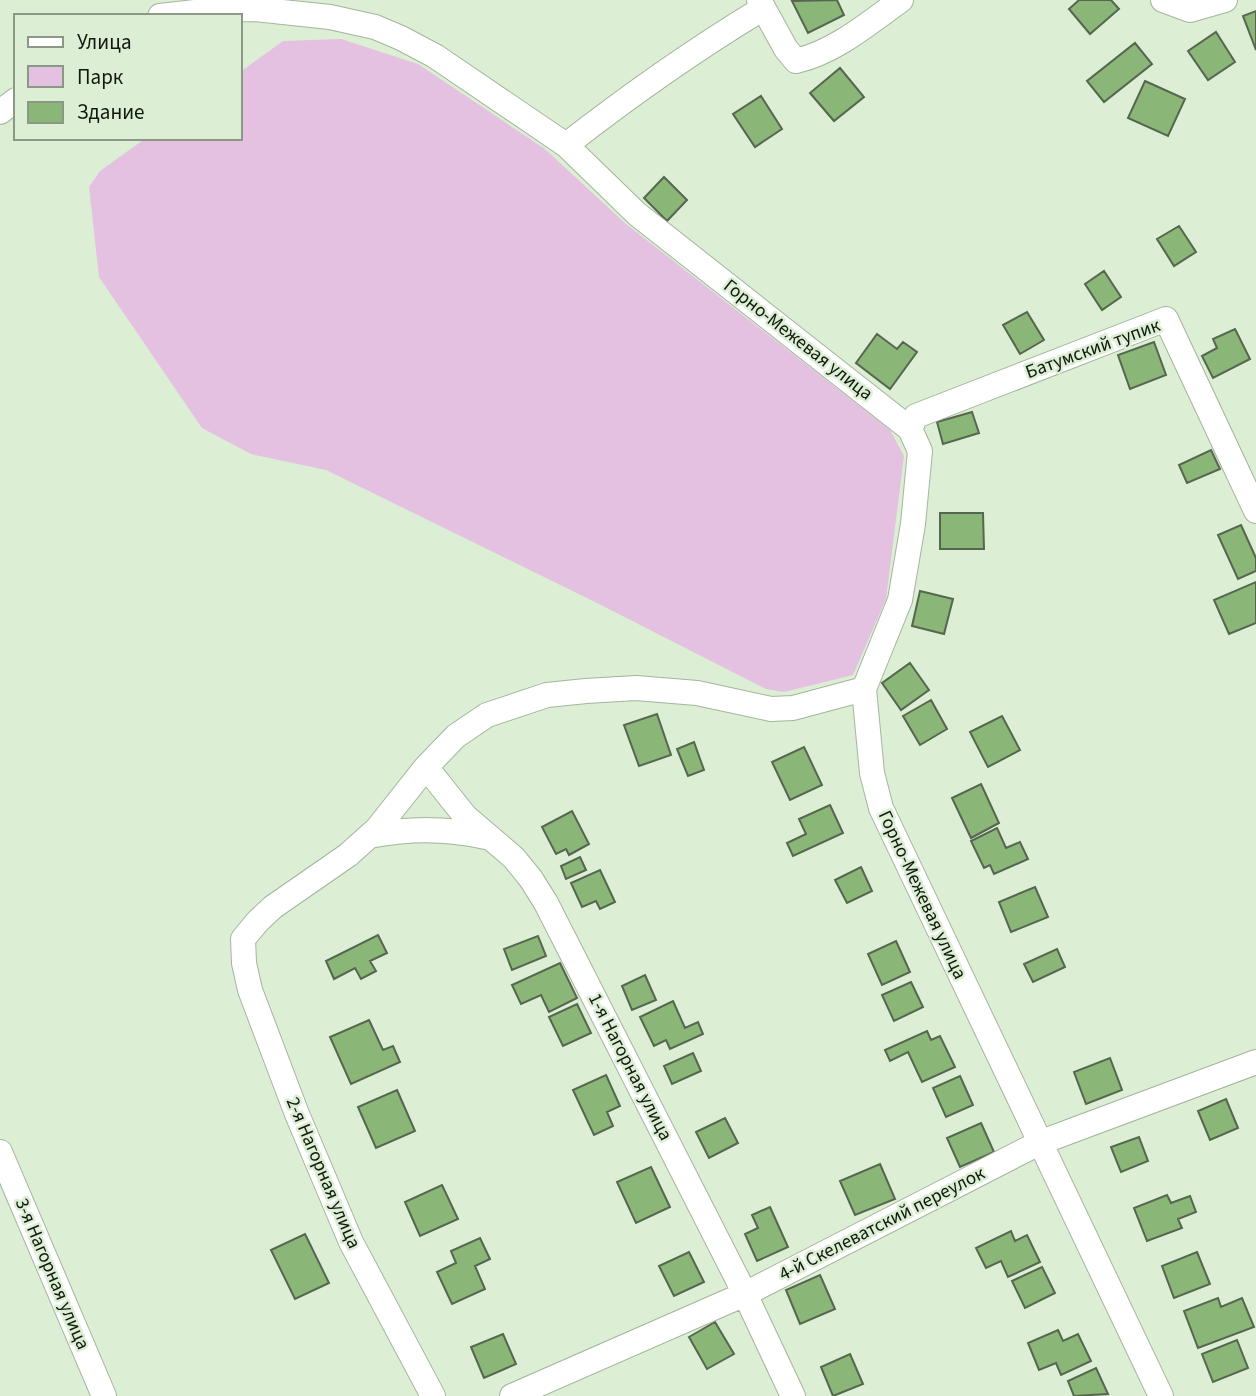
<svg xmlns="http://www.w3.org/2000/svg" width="1256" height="1396" font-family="'Source Sans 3',sans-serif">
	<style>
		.green { fill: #e4c0e1 }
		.building { fill: #8ab677; stroke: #566650; stroke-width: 2 }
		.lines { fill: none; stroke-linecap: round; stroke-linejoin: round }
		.street-casing { stroke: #a3b59c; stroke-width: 26 }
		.street { stroke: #fff; stroke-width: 24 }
		.labels { text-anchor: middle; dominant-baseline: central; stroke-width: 5; stroke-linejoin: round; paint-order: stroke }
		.street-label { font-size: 19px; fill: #12180f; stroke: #dceed4 }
	</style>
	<rect width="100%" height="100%" fill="#dceed4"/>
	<!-- green -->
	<path class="green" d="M341 39 418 64 545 149 626 224 890 430 904 456 886 599 853 675 784 692 766 689 601 605 326 470 251 454 202 428 99 277 89 187 100 171 146 138H240V72L283 41Z"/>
	<!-- building -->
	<path class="building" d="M837 0 844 15 808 33 792 1Z
		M1079 0H1111L1119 9 1090 34 1069 9Z
		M1256 11V50L1243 16Z
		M1216 32 1235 62 1208 80 1188 51Z
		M1135 43 1152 64 1104 102 1087 81Z
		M840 68 864 97 834 121 810 93Z
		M1145 81 1185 99 1168 136 1128 118Z
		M761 96 782 129 755 147 733 114Z
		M664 177 687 200 667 221 644 198Z
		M1179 226 1196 252 1174 266 1157 239Z
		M1104 271 1121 297 1102 310 1085 284Z
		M1027 312 1044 340 1020 354 1003 325Z
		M1235 329 1250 359 1213 378 1202 356 1217 348 1213 339Z
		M877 334 897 349 903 342 917 352 890 389 856 363Z
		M1154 342 1166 375 1130 389 1118 355Z
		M972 412 979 433 943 444 937 422Z
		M1211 450 1220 469 1187 483 1179 465Z
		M940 513H983L984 549H940Z
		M1241 525 1256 558V571L1238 579 1218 535Z
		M1256 582V623L1229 634 1214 600Z
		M920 591 953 599 944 634 912 626Z
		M910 663 929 690 901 710 882 683Z
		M931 700 947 729 920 745 903 716Z
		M657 714 671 755 639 766 624 725Z
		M1002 716 1020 750 988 767 970 732Z
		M694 742 704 770 688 776 677 749Z
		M804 747 822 785 790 800 772 762Z
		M981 784 999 823 971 838 952 798Z
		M830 805 843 833 793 856 787 843 806 834 799 819Z
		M572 811 589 844 569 855 566 849 556 854 542 827Z
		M997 828 1006 848 1020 842 1028 859 994 874 990 865 984 868 971 841Z
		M580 857 586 870 566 879 561 866Z
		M861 867 872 891 847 903 835 880Z
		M600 870 615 902 600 909 596 901 582 907 571 883Z
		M1035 887 1048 917 1011 932 999 902Z
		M378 935 387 953 370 961 376 971 361 979 355 968 334 979 326 961Z
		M538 936 546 956 512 970 504 949Z
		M896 941 910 972 882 985 868 954Z
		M1057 949 1065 967 1033 982 1024 964Z
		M560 963 577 998 549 1012 541 995 521 1004 512 985Z
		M645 975 656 1000 632 1010 622 986Z
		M911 982 923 1007 894 1021 882 995Z
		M673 1001 685 1028 698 1022 703 1034 670 1049 666 1040 654 1046 640 1017Z
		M577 1004 591 1033 563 1046 549 1017Z
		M369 1020 383 1050 393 1046 400 1062 351 1084 330 1037Z
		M927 1031 931 1040 940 1036 955 1067 922 1082 908 1052 890 1061 885 1050Z
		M693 1053 701 1071 672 1084 664 1066Z
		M1110 1058 1122 1090 1086 1104 1074 1072Z
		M606 1075 620 1106 607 1112 613 1126 594 1135 573 1090Z
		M960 1076 973 1105 946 1117 933 1088Z
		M397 1090 415 1131 376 1148 358 1107Z
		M1226 1099 1238 1128 1210 1140 1198 1111Z
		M725 1118 738 1143 709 1158 696 1132Z
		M981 1123 994 1152 960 1167 947 1138Z
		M1139 1137 1148 1161 1121 1172 1111 1147Z
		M880 1164 895 1199 855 1215 840 1181Z
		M651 1167 670 1207 636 1223 617 1182Z
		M442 1185 458 1219 420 1236 405 1202Z
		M1167 1195 1171 1203 1190 1196 1196 1212 1178 1219 1182 1228 1147 1241 1134 1208Z
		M770 1207 788 1247 757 1261 745 1234 758 1228 752 1215Z
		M1011 1231 1015 1241 1027 1235 1040 1262 1008 1277 1001 1261 986 1268 976 1248Z
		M305 1234 329 1283 295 1299 271 1250Z
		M480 1238 490 1259 475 1266 485 1289 452 1304 437 1272 456 1263 451 1251Z
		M689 1252 704 1282 674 1296 659 1266Z
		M1197 1252 1210 1284 1174 1298 1162 1266Z
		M1042 1267 1055 1293 1025 1308 1012 1281Z
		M820 1275 835 1309 800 1324 786 1290Z
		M1218 1298 1221 1307 1242 1298 1254 1327 1198 1348 1184 1311Z
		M715 1322 734 1354 707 1369 689 1337Z
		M1058 1330 1063 1341 1078 1334 1091 1361 1061 1375 1056 1363 1039 1370 1028 1343Z
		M503 1334 516 1364 484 1378 471 1347Z
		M1237 1340 1248 1368 1213 1382 1202 1354Z
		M850 1354 863 1384 833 1396 821 1367Z
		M1096 1368 1108 1394 1074 1396 1068 1381Z"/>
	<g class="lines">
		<!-- street casing -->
		<g class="street-casing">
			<path id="street" d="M759 0 786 49 796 61C835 52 869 23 901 0
				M1163 0 1190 10 1225 0
				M160 16 212 10 254 9 330 17 375 27 401 38 435 56 566 145 637 214 910 429 920 451 913 524 900 600 864 689 872 773 881 808 1161 1396
				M0 112 16 100
				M566 145C629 96 694 50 762 9
				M910 429 916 416 1166 319 1256 511
				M426 767 465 816 514 858 531 879 546 903 745 1294 793 1396
				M369 836C408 828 447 828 486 837
				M0 1152 104 1396
				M433 1396 351 1242 297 1114 250 990 244 963 243 939 258 921 273 907 348 855 377 829 426 767 456 736 487 715 547 695 586 691 636 688 697 693 771 709 793 708 864 689
				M512 1396 745 1294 1039 1143 1256 1062"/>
		</g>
		<!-- street -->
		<use href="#street" class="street"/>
	</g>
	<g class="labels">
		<!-- street labels -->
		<g class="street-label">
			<text transform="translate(798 340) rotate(38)">Горно-Межевая улица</text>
			<text transform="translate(1093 349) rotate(-20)">Батумский тупик</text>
			<text transform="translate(922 895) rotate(65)">Горно-Межевая улица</text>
			<text transform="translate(630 1067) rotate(63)">1-я Нагорная улица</text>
			<text transform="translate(323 1173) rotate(67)">2-я Нагорная улица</text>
			<text transform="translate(882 1224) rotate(-27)">4-й Скелеватский переулок</text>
			<text transform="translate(52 1274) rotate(67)">3-я Нагорная улица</text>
		</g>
	</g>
	<!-- legend -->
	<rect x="14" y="14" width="228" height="126" fill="#dceed4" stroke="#8b9885" stroke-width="2"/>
	<rect x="28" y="37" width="35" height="10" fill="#ffffff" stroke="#8b9885" stroke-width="2"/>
	<text x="77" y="49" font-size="21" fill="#12180f">Улица</text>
	<rect x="28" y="66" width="35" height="21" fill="#e4c0e1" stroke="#8b9885" stroke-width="2"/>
	<text x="77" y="84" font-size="21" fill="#12180f">Парк</text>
	<rect x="28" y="102" width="35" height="21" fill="#8ab677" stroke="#8b9885" stroke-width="2"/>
	<text x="77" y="119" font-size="21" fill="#12180f">Здание</text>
</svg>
